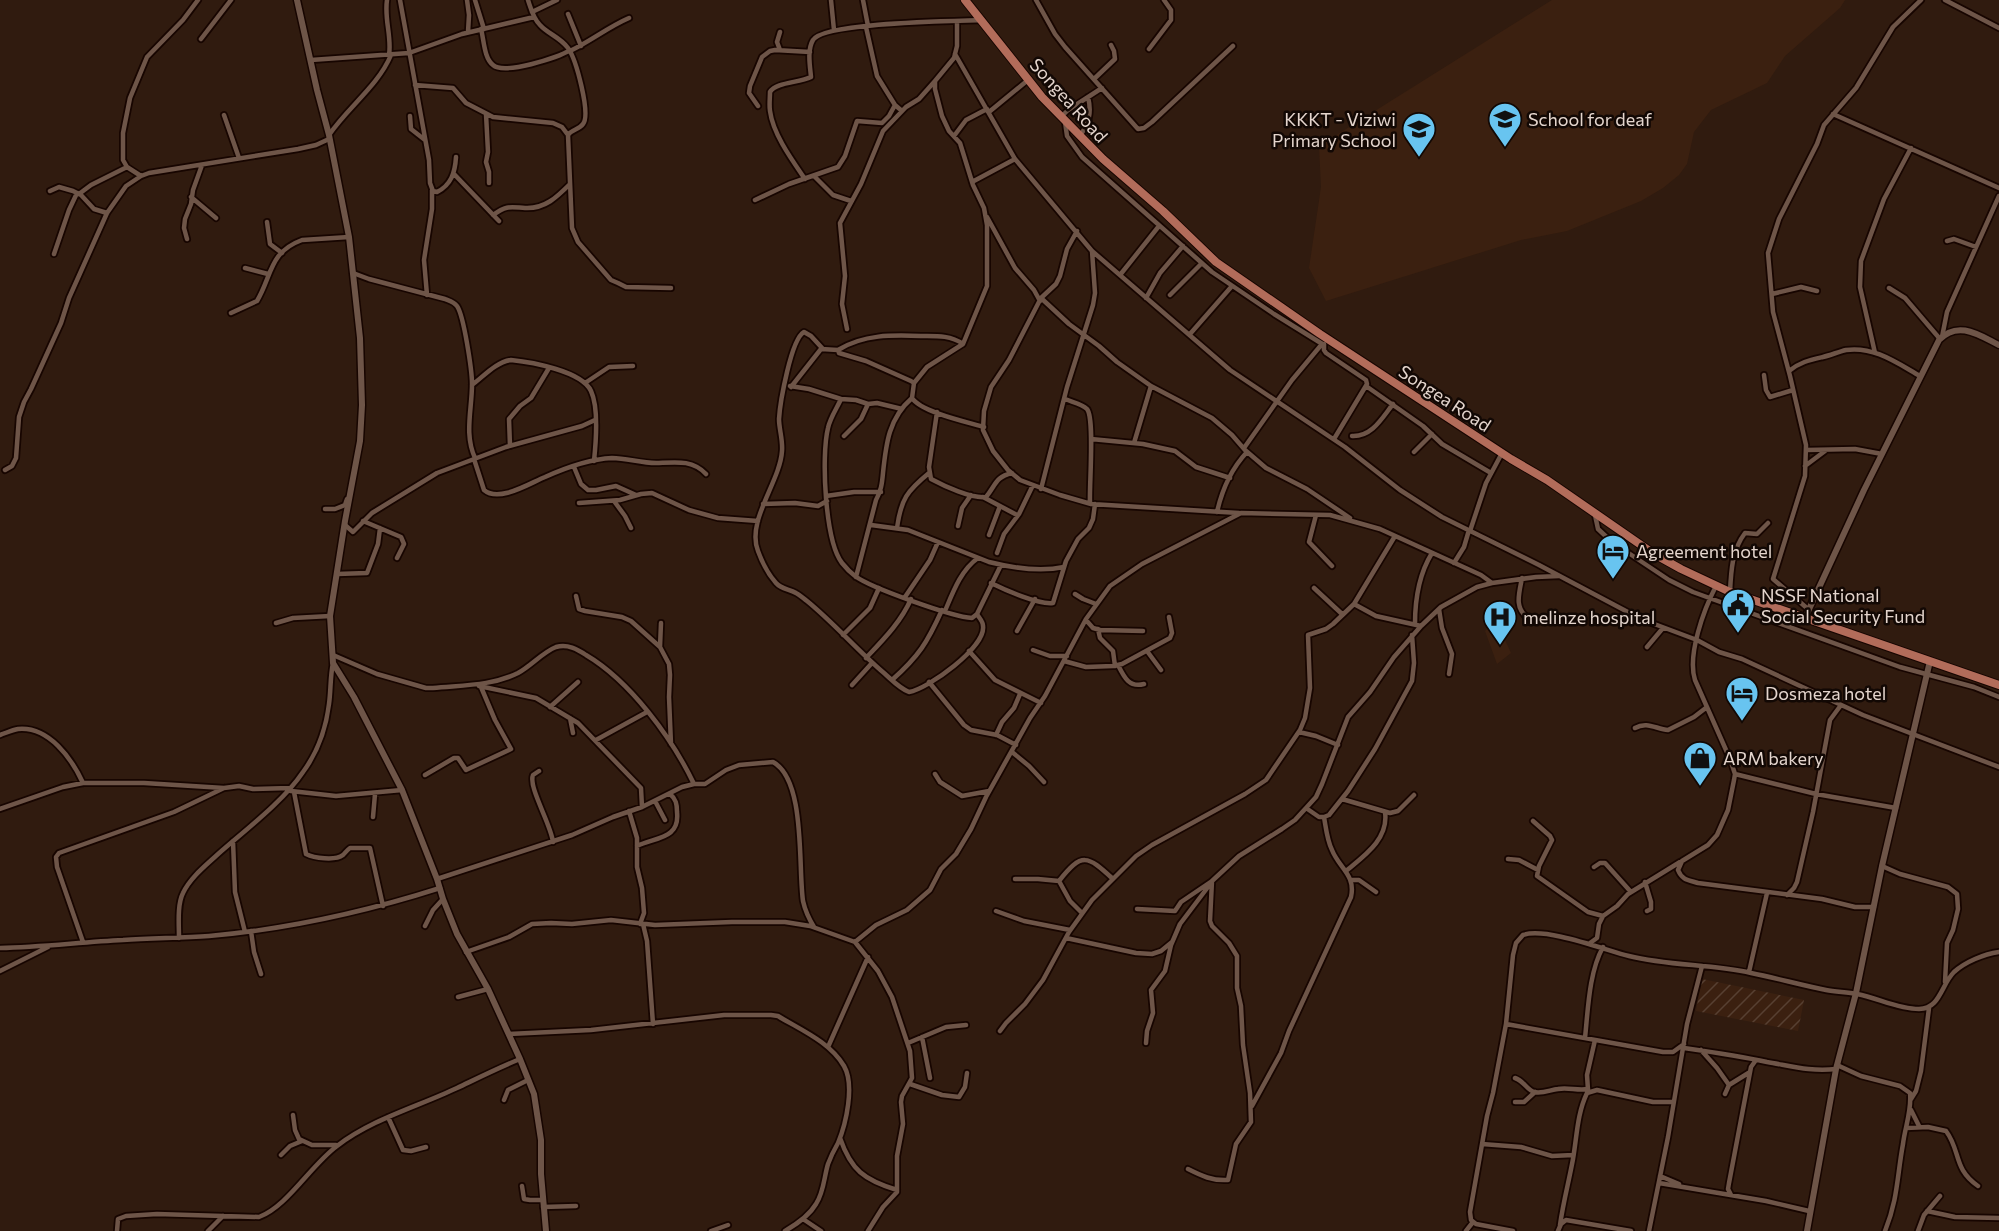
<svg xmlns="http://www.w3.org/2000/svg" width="1999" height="1231" font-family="Commissioner,sans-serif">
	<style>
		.built { fill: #3b2010 }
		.industrial { fill: url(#industrial-furrows) }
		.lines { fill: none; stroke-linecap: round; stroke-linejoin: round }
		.minor-casing { stroke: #170500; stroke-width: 8 }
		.tertiary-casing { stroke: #170500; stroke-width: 9 }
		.trunk-casing { stroke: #170500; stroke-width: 10 }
		.minor { stroke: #6e5548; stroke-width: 4.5 }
		.tertiary { stroke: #6e5548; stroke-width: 6 }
		.trunk { stroke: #b26c5a; stroke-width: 8 }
		.labels { text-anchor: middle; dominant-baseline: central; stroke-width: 5; stroke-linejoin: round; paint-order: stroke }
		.street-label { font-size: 18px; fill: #e4d5cd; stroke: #120804 }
		.poi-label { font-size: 18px; fill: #e4d5cd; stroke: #120804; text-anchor: start }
	</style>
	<defs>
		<pattern id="industrial-furrows" width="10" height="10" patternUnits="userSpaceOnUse" patternTransform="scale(1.5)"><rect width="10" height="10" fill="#3b2010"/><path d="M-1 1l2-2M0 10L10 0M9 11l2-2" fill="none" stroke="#574032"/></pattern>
	</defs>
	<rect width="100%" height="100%" fill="#301b0f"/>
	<!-- built -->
	<path class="built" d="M1552 0H1845L1840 8 1785 56 1767 83 1711 110 1694 132 1687 164 1679 175 1663 188 1641 201 1567 231 1521 240 1326 301 1309 268 1321 187 1319 146Z
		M1496 620 1511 653 1497 664 1485 631Z"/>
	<!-- industrial -->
	<path class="industrial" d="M1702 979 1804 1000 1798 1031 1696 1011Z"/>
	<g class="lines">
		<!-- minor casing -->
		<g class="minor-casing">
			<path id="minor" d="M387 0C384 19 392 37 389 55
				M400 0 429 160 430 183 433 191 437 192C451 185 455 173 456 157
				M467 0 469 15 468 32
				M475 0 484 29
				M528 0C531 9 533 18 540 25 548 34 560 37 568 48 576 59 591 114 583 124 579 130 572 129 568 135L572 228 578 242 611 280 618 283 626 287 671 288
				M831 0 834 30
				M863 0 868 26
				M1036 0 1055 34 1065 47 1138 129 1144 128 1152 122 1233 46
				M1945 0 1999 28
				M532 12 557 0
				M568 14 581 46
				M866 27 877 76 895 105 902 111
				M481 29C484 40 484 58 493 65 504 75 558 58 570 50
				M780 32 777 42 780 50
				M201 39 231 0
				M1149 49 1171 20V10L1164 0
				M570 51C591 41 608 27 629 18
				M955 54 1015 159 1092 251 1230 370 1345 447 1400 490 1442 517 1539 565 1641 619 1697 640 1719 652 1742 659 1863 715 1999 767
				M311 60 409 53 462 34 534 17
				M1094 79 1115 59 1114 51 1111 45
				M415 85 453 88 466 103 493 117 553 123 562 127 568 135
				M758 106 749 93 750 86 762 57 770 51 775 50 810 52
				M989 112 1028 80
				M486 114 488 152 486 162 489 172V183
				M1833 114 1999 188
				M224 115 239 158
				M410 116 411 129 425 140
				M1061 117 1068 110 1102 88
				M1065 122 1067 136 1082 157 1212 272 1274 314 1324 345
				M329 135C348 107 378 86 391 55
				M954 136 966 120 987 109
				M1080 136C1089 122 1092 113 1088 97
				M454 174 499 221
				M141 176 127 167 123 160V133L130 98 147 57 183 20 198 0
				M814 176 833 195 851 201
				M805 179C792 160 773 134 770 111 769 105 770 98 770 92 776 82 799 83 811 77 810 66 807 50 813 40 823 22 957 21 982 20
				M972 182 1015 159
				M50 191 59 187 73 191 81 195 94 209 107 213
				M79 194 91 185 127 167
				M191 197 216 218
				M755 200 789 184 838 167 845 156 857 121 882 123 889 116 895 105
				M493 215C507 205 510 207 525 208 545 209 557 197 570 184
				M987 217 1015 268 1034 290 1040 301
				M267 222 270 244 282 253
				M1077 231 1067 249 1060 276 1056 284 1041 298 1009 360 991 387 984 411 983 430 993 451 1008 470 1020 480 1060 495 1091 504 1239 513
				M187 239 184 228 185 219 191 204 193 190 202 165
				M1947 241 1954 239 1976 247
				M54 254 69 210 77 193
				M245 268 268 274
				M353 273 369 279 445 299C450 301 454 302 457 306 464 316 472 371 472 384 472 410 464 434 475 458
				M1120 275 1159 226
				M1889 288 1905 298 1940 339
				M1772 294 1801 287 1817 291
				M427 295 424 260 432 209V190
				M1170 295 1202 263
				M1041 298 1069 324 1099 346 1117 362 1151 386 1212 418 1232 435 1245 450 1266 468 1307 489 1350 518
				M1146 298 1160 273 1183 246
				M231 313 257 301C272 276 269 252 302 240L349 237
				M847 329 842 304 845 276 840 223 861 184 883 131 906 107 919 99 935 81
				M1190 334 1232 286
				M1942 337 1947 312 1999 196
				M1324 344V350L1326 353 1366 380 1367 384 1334 439
				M823 349 811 336 804 332C791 339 780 403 779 419 779 429 783 440 782 451 780 482 746 521 758 551 762 562 768 574 776 583 781 589 789 589 796 593 800 595 803 598 807 601 834 623 857 650 884 673 892 680 899 688 909 692 928 689 986 647 983 626 983 621 979 618 977 614
				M838 350C864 334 892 335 921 336 936 336 950 335 963 344
				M1875 353 1860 287 1861 261 1884 199 1911 148
				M1789 371C1800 362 1810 360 1823 357 1831 355 1838 352 1846 350 1874 346 1897 363 1920 376
				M1764 375 1766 390 1770 397 1793 390
				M585 383 609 367 633 366
				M914 383 927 367 963 344 987 286V225L984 208 973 185 960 143 949 131 942 116 935 89V81L954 58 957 46V21
				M472 385C484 376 496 362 511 360 531 362 582 371 591 391 599 408 596 442 594 461
				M790 386 809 389 841 399 856 400 868 404 877 403 902 409
				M1366 386 1423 426 1442 444 1491 473
				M791 387 821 349 838 350 839 353 866 361 911 381 914 383 912 398C921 412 967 422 984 427
				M841 399C837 408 830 418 828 428 821 456 825 541 842 563 846 568 851 573 855 576 871 588 953 617 972 618L977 614 1001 565
				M1065 399C1072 402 1082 404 1087 409 1095 418 1089 487 1090 503
				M937 412 929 467 931 479C944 486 972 499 986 497 996 485 995 477 1012 473
				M844 436 861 419 868 404
				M1352 436C1372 437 1382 418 1393 404
				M1091 439 1143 444 1175 451 1196 467 1230 478
				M1134 443 1151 386
				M510 446 509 419 520 406 531 398 549 368
				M1244 448 1292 380 1322 344
				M1806 450 1855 449 1882 454
				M1414 452 1432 434
				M474 459 484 490C499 503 530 483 545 477 565 468 590 459 612 458 628 458 643 464 659 463 677 462 693 460 706 474
				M1805 466 1825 451
				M574 467 581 484 588 490H596L616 486 636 495
				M5 470 12 466 16 458 19 417 24 402 31 389 61 323 69 298 107 213 126 186 141 176 149 173 298 149 316 145 329 139
				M1041 489 1067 387 1093 305 1095 293 1092 251
				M826 496 854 492H881
				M983 497 1017 515
				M614 501 625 516 631 528
				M579 503 620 500 641 494 652 493 689 510 718 518 758 521
				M763 504 795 503 818 506 827 501
				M325 509H335L345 505 347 499
				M1217 512C1222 490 1232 468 1247 452
				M1316 515 1309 542 1332 566
				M1595 515 1598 529 1612 542 1669 580 1693 592 1900 667 1974 687 1999 697
				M363 521 401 537 404 544 397 558
				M345 525 353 532 372 513 437 473 506 447 582 426 595 420
				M871 525 908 530 989 562C1013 568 1040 572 1064 567
				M958 526 962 508 971 495
				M897 528C901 499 907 491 929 473
				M1470 531 1486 483 1502 453
				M989 535 1000 506
				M1395 536 1354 604 1376 616 1421 626
				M997 553 1004 534 1019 514 1033 485
				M1454 563 1464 547 1469 530
				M337 574 367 573 378 544 380 528
				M856 577 876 500C881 491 882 484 883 473 886 443 889 418 912 398
				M1522 578C1519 594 1514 608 1528 618
				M991 583C1005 590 1039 605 1053 603L1066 561 1078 539 1089 528 1093 519 1095 504
				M1716 586C1704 609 1687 655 1695 680L1730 759 1735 774 1734 780 1728 810 1717 835 1708 845 1682 861 1678 870C1682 880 1688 880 1698 883L1822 899 1855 907H1874
				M1314 588 1342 614
				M1730 592C1731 571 1732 550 1745 533L1757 534 1768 523
				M1075 594 1083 599 1096 604
				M576 596 579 609 585 611 622 617 631 621 660 647 669 664 670 675 669 697 671 744
				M905 597 930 560 938 542
				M1439 609 1442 628 1452 654 1449 674
				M1808 609 1773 579 1805 476 1806 445 1790 376 1773 312 1768 253 1779 219 1817 144 1824 125 1856 88 1893 27 1921 0
				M945 611C953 592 961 570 978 558
				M1086 620 1093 628 1100 630 1143 631
				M276 623 293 618 330 616
				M1415 624C1415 600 1419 574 1432 553
				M1098 629 1100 638 1113 651 1115 666
				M1017 631 1035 599
				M843 635 870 608 879 588
				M660 647 661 623
				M1647 647 1663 628
				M1033 650 1050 656H1067
				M969 651 995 680 1041 703
				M1147 651 1161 670
				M333 655 377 674 426 688H433C462 685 492 686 518 673 531 666 543 652 556 647 568 644 577 649 586 655 630 681 672 738 694 784
				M866 658C883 640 901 622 911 599
				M1064 661 1086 667 1113 666 1122 664 1170 638 1172 633 1169 617
				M1118 665C1124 677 1129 688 1144 684
				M892 680C919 656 927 643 942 610
				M929 682 964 725 971 730 997 735 1016 745
				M852 685 872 663
				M479 686 536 698 578 723 641 788 642 807
				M550 707 578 682
				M570 718 573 733
				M1635 728C1647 721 1656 729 1668 730L1694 717 1707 707
				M1299 732 1316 736 1338 745
				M0 735C6 733 12 730 18 729 49 726 72 759 83 783
				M996 735 1002 722 1014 708 1020 694
				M596 740 647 712
				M1012 752 1029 766 1044 782
				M539 771 533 775C528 787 551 824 553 842
				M935 774 940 782 962 796 989 791
				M1735 774 1816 794 1896 808
				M425 775 454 758H458L466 770 511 749 495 720 481 687
				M291 791 336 796 402 790
				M294 792 306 854C314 858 335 861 343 855 345 853 347 850 350 848H370L383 906
				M1342 799 1390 813 1398 811 1414 795
				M655 801 665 820
				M1306 808 1319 817H1324L1329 815 1348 791 1375 749 1412 681 1414 663 1412 635
				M0 809 63 787 83 783H144L224 788 239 786 253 789 290 788
				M629 811 637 838V867L642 888 644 913 640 924
				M373 817 375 794
				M1533 821 1550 836 1552 840 1539 866 1537 876 1588 912 1603 916
				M233 841 235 892 245 932
				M637 846C656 837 680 839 677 812 677 804 676 799 670 794
				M1508 859 1519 860 1538 870
				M1882 866 1900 874 1948 887 1957 894 1958 909 1953 930 1947 943 1945 982
				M1594 867 1600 863H1605L1631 892
				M1346 871C1364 856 1389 839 1385 812
				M437 879 572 835 613 817 642 807 682 787 694 784H705L726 770 739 765 773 762C806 780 798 867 803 901 805 910 809 919 814 927
				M1015 879H1038L1059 881 1070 901 1082 913
				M1351 880H1359L1376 892
				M1059 881C1082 852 1087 855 1113 879
				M1645 882 1651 902V909L1647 911
				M1787 895 1794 888 1797 882 1813 812 1830 720 1841 705
				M1137 909 1175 911 1181 902 1212 881 1239 856 1282 829 1295 820 1306 808 1316 797 1322 784 1348 717 1370 692 1394 657 1421 626 1441 607 1477 587 1492 583 1536 577 1559 576
				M996 911 1024 921 1070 930
				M643 924 647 941 653 1024
				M425 926 433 910 443 899
				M251 931 254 952 261 974
				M179 938C179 925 177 905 183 893 190 878 205 866 217 855 244 831 283 802 303 772 317 753 326 728 329 704 331 690 330 677 333 663
				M1066 938 1136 953 1152 954 1161 951 1172 942
				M83 942 57 867 56 857 59 853 174 812 224 788
				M855 942 876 925 907 910 930 890 941 869 956 854 971 829 986 797 1030 718 1045 696 1086 619 1110 586 1142 564 1241 513 1330 515 1380 529 1481 575 1492 583
				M1590 943 1597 938 1599 924 1603 916 1617 906 1628 894 1680 862
				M0 948C41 947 82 942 123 940 151 938 180 938 209 936 288 929 365 912 440 888
				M466 952 509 937 532 924 551 923 572 924 611 920 655 925 732 922H785L810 926 855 942 878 971 892 997 910 1051 912 1078 902 1096 901 1102 903 1124 897 1156V1192L883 1207 868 1231
				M0 971 48 947
				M1749 972 1767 893
				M458 997 488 989
				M1506 1024 1663 1052H1673L1684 1044
				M1000 1031 1006 1023 1025 1004 1043 980 1069 932 1092 900 1136 856 1152 845 1245 794 1266 780 1300 730 1305 718 1310 688 1308 635 1326 629 1333 624 1354 604
				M509 1034 591 1030 724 1015H771L778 1016C801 1030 830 1042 844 1066 855 1085 846 1124 838 1143 834 1150 831 1156 828 1164 824 1177 824 1192 816 1204 809 1216 797 1224 785 1231
				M922 1037 930 1078
				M1585 1038C1588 1010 1589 972 1603 947
				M908 1043 946 1027 966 1025
				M1146 1043 1147 1031 1153 1013 1151 990 1165 971 1171 945 1180 924 1211 883
				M828 1047 868 957
				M1684 1048C1712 1052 1740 1056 1767 1062 1791 1066 1811 1072 1836 1069
				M1701 1050 1717 1068 1729 1085
				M1837 1065 1861 1076 1900 1086 1910 1093C1912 1110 1905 1127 1903 1144 1897 1176 1898 1199 1885 1231
				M1515 1078C1524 1081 1527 1090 1534 1092 1542 1094 1550 1090 1558 1089 1568 1087 1578 1091 1588 1089
				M910 1084 942 1095 959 1097 965 1087 967 1073
				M1588 1090 1587 1075 1595 1040
				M1725 1094 1729 1085 1750 1072
				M1911 1099 1916 1091 1921 1071 1929 1008
				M504 1100 508 1090 528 1080
				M1515 1102H1524L1535 1092
				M1252 1106 1281 1053 1289 1031 1351 897C1356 875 1339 868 1332 850 1327 840 1326 828 1324 817
				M1911 1110 1919 1126
				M293 1115 295 1130 299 1139 312 1145H336
				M388 1117 403 1150 411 1151 426 1147
				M1906 1128 1928 1127 1946 1131C1961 1151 1953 1169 1978 1186
				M840 1138C851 1170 864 1180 897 1190
				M1482 1144 1521 1147 1552 1156 1573 1155
				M281 1155 290 1146 302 1141
				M1188 1169C1202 1176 1212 1181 1228 1180L1236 1144 1251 1122 1250 1093 1243 1045 1241 1006 1237 988V956L1229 943 1212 926 1210 921 1212 881
				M1660 1176 1679 1184
				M1659 1183 1766 1201 1809 1211
				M522 1186 524 1199 530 1200H542
				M1731 1195 1728 1189 1729 1183 1751 1067 1756 1060
				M543 1207 576 1206
				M1927 1211 1955 1217 1999 1218
				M803 1219 821 1231
				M1560 1225C1563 1203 1569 1181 1573 1159 1577 1136 1577 1114 1587 1093L1597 1090 1653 1102H1674
				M117 1231 118 1219 126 1216 157 1214 259 1217C287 1207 311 1165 337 1146 372 1119 417 1107 457 1088 478 1078 498 1068 520 1059
				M208 1231 223 1216
				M711 1231 728 1225
				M1466 1231 1473 1222
				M1513 1231 1476 1224 1471 1220 1470 1212 1487 1116 1493 1093 1506 1024 1513 955 1516 943 1523 935C1546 927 1605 950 1629 956 1669 966 1711 964 1751 973 1776 978 1801 985 1826 990 1836 992 1847 992 1857 994 1878 998 1898 1009 1919 1009 1940 1009 1941 985 1954 972 1965 962 1984 954 1999 952
				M1558 1231 1561 1224 1566 1220 1631 1231
				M1649 1231 1668 1137 1687 1024 1702 966
				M1918 1231 1924 1215 1940 1196"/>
		</g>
		<!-- tertiary casing -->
		<g class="tertiary-casing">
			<path id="tertiary" d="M297 0 317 90 329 135 349 237 360 338 362 405 360 441 345 521 330 616 333 663 354 697 402 790 437 879 443 899 457 934 488 989 520 1059 534 1094 541 1140V1174L546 1231
				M1805 618 1864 490 1939 340C1958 320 1979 335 1999 345
				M1807 1231 1836 1069 1856 993 1882 866 1930 661"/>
		</g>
		<!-- trunk casing -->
		<g class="trunk-casing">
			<path id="trunk" d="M965 0 1042 97 1103 159 1163 211 1216 262 1320 334 1511 459 1547 480 1654 554 1681 569 1730 592 1999 685"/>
		</g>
		<!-- minor -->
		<use href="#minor" class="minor"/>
		<!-- tertiary -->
		<use href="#tertiary" class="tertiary"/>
		<!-- trunk -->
		<use href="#trunk" class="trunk"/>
	</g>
	<!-- icons -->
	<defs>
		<g id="school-pin" transform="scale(1.725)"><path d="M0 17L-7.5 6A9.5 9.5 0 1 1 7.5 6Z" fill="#68c4f0" stroke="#120804"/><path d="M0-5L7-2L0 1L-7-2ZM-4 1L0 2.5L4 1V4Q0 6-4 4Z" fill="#111"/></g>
		<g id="hotel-pin" transform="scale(1.725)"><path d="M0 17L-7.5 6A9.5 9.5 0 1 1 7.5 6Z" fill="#68c4f0" stroke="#120804"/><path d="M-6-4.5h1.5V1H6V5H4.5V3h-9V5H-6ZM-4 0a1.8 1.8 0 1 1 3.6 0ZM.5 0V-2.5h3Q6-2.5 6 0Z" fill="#111"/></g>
		<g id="civic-pin" transform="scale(1.725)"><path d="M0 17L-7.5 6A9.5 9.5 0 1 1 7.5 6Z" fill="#68c4f0" stroke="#120804"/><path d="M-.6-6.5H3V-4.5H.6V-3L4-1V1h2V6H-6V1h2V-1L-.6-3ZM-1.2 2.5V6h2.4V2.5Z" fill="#111"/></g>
		<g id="hospital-pin" transform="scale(1.725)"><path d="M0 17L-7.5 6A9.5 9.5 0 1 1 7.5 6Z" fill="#68c4f0" stroke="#120804"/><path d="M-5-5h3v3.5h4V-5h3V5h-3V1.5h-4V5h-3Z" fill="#111"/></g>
		<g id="shop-pin" transform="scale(1.725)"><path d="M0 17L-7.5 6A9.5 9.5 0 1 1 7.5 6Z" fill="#68c4f0" stroke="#120804"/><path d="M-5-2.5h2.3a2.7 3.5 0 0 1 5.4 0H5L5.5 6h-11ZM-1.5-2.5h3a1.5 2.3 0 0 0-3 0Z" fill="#111"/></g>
	</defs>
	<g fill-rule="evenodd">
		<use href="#school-pin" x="1505" y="119"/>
		<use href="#school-pin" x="1419" y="129"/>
		<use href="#hotel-pin" x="1613" y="551"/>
		<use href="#civic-pin" x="1738" y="605"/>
		<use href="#hospital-pin" x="1500" y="617"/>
		<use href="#hotel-pin" x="1742" y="693"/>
		<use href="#shop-pin" x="1700" y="758"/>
	</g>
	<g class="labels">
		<!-- street labels -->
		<g class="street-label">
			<text transform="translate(1069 100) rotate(48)">Songea Road</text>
			<text transform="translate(1445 398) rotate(33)">Songea Road</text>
		</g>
		<!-- poi labels -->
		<g class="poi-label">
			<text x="1396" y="119" text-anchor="end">KKKT - Viziwi<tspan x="1396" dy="21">Primary School</tspan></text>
			<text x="1528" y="119">School for deaf</text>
			<text x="1636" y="551">Agreement hotel</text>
			<text x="1761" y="595">NSSF National<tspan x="1761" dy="21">Social Security Fund</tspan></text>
			<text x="1523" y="617">melinze hospital</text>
			<text x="1765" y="693">Dosmeza hotel</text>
			<text x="1723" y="758">ARM bakery</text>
		</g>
	</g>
</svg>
